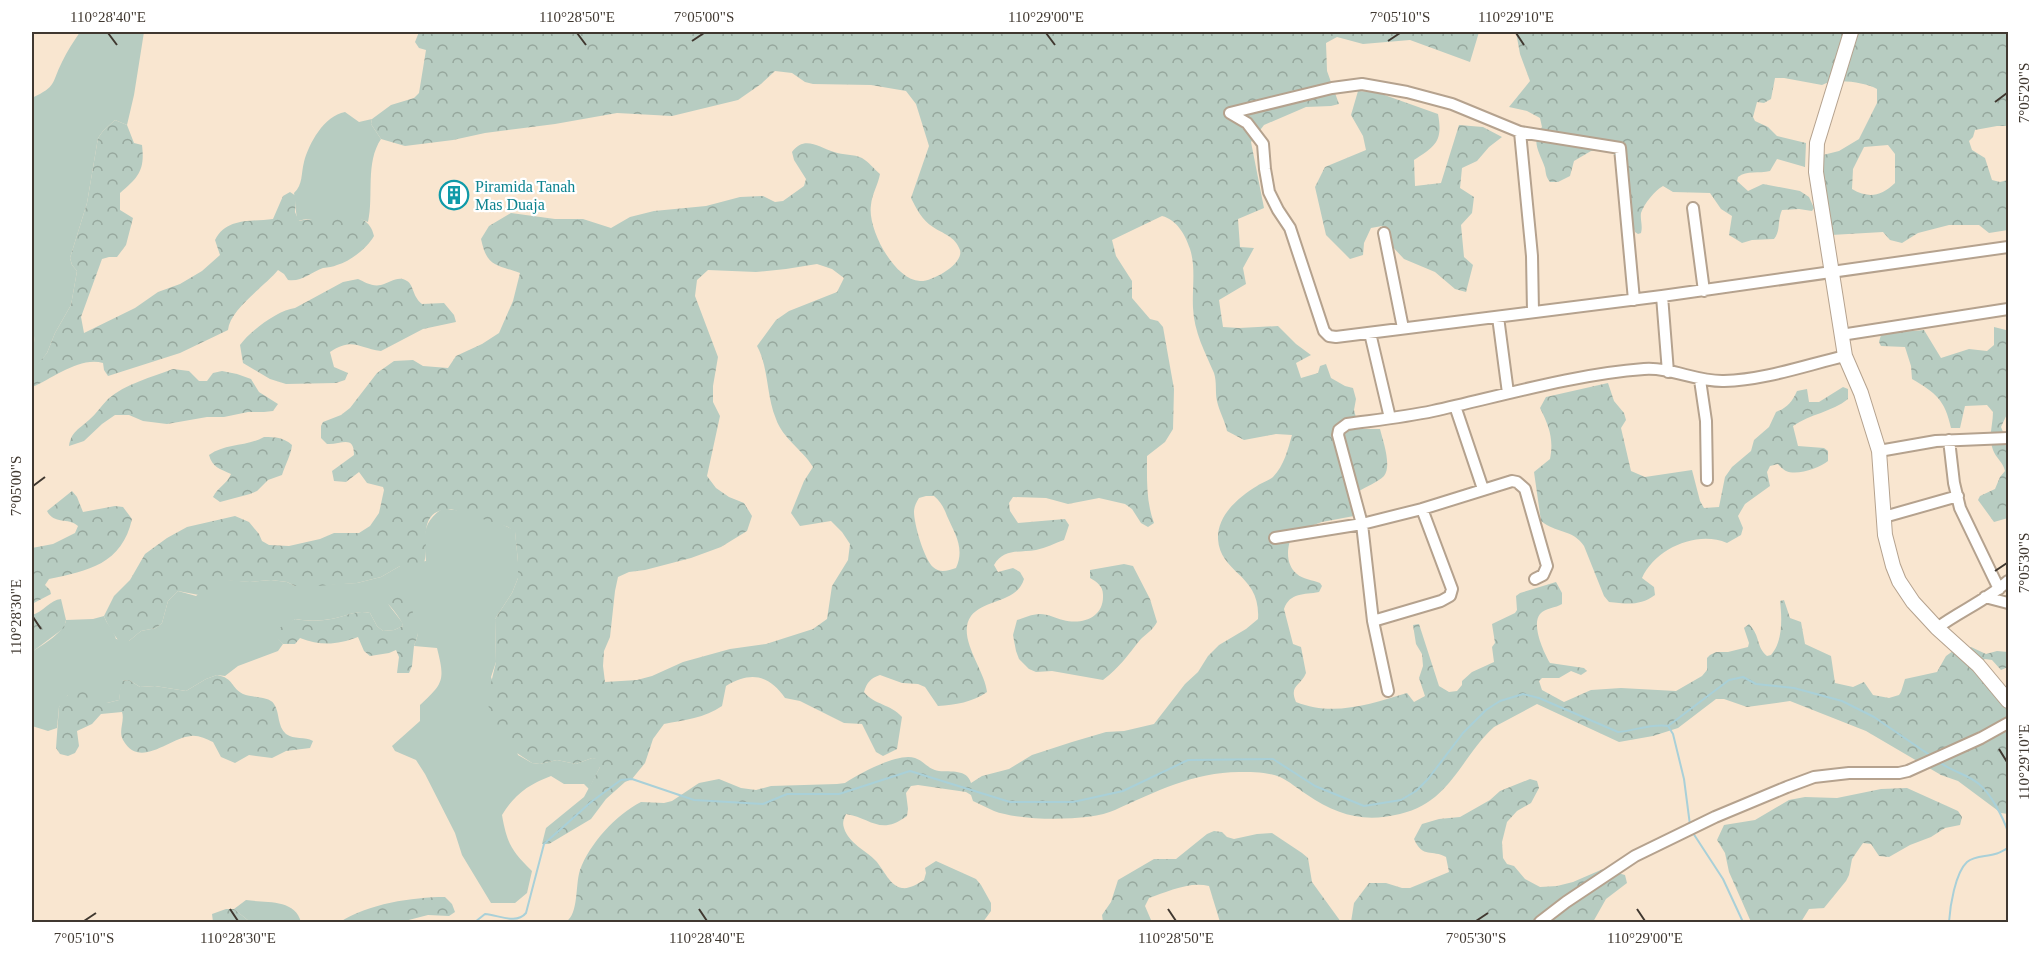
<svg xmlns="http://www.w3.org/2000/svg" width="2040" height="954" font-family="'Times New Roman',serif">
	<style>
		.grass { fill: #b7ccc1 }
		.forest { fill: url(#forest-crowns); fill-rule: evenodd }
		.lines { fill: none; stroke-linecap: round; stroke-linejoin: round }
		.stream { stroke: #a9d0d8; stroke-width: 2 }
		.street-casing { stroke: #b5a28e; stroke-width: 14 }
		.secondary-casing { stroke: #b5a28e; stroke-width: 16 }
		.street { stroke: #fff; stroke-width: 10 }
		.secondary { stroke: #fff; stroke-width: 14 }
		.ticks { fill: none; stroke: #403830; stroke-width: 2 }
		.labels { text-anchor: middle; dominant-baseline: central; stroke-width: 4.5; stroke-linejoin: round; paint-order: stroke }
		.culture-label { font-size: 16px; fill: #0d838f; stroke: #fff; text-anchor: start }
		.neatline { fill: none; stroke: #403830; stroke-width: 2 }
		.ticks-label { font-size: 15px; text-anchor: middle; fill: #403830 }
	</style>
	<defs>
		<pattern id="forest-crowns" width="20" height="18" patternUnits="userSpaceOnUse" patternTransform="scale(1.5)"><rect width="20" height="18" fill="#b7ccc1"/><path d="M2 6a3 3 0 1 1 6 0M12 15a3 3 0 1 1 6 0" fill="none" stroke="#96a79d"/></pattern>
	</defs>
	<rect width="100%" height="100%" fill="#f9e6d0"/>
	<!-- grass -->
	<path class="grass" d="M80 32H144L134 95 127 125 115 120 103 131 98 138 87 203 70 258 72 265 77 271 71 305 55 333 47 353 37 366 32 363C32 350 37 340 32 328V98C57 86 51 84 62 62 67 51 74 41 80 32Z
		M345 112 359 122 372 119 371 124 381 139C365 163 374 196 368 222L360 219H306L298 221C295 212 296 203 294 193 303 185 301 173 304 162 309 143 324 116 345 112Z
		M442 509C460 508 500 521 515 531L518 562V578L512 593 495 619 496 662 491 677 518 755 532 763 540 764 557 760 576 764 592 758 600 759V767L589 789 584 784H564L551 776C529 784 514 795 502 815 507 844 512 851 532 871L527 893 515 903H491L462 855 455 833 425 774 416 760 395 751 392 746 420 721V705C444 683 445 680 437 648L414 646 418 634 388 604 402 622 403 626 394 630 383 631 377 626 370 613C357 609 344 617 331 619 319 621 307 621 295 619L275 635 283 644 278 651 238 666 225 676 217 675 206 679 186 691 155 686 140 687 129 680 122 681 119 700 107 703 68 695 59 707 57 728 48 731 32 726V652C42 645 65 632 66 620L93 619 104 616C107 625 114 630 116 639L129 641 141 631 156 628 162 623 168 601 178 591 196 596 217 579 250 582 271 580 287 582 295 586 357 583 381 577 400 566 426 561C424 538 421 523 442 509Z
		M246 900C264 903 295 898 301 922H250L234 909Z"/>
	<!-- forest -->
	<path class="forest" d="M419 32H1479L1470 62 1410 40 1363 44 1337 37 1326 43 1327 71 1339 104 1331 106 1306 107 1264 125 1251 142 1264 208 1238 219 1240 247 1254 248 1243 268 1246 284 1219 300 1223 327 1239 328 1278 326 1296 344 1311 355 1296 363 1301 378 1318 373 1320 366 1326 364 1331 378 1345 386 1353 388 1356 399 1354 410 1359 429H1380C1383 441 1392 466 1384 476 1378 482 1366 487 1359 491L1354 516 1322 522 1294 532C1287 544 1284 563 1297 574 1302 579 1313 580 1320 583L1322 586 1319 592C1304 595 1290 592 1284 609L1293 644 1301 647 1306 673C1300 687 1289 685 1296 702 1333 717 1371 704 1407 693L1414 702 1425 696 1419 678 1423 666 1422 654 1416 644 1413 625 1419 624 1439 686 1449 692 1457 691 1462 685V681L1472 672 1494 662 1492 647 1495 643 1492 624 1515 613 1517 610 1516 596 1520 593 1556 582 1562 593V604C1556 608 1545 608 1540 614 1531 625 1544 653 1550 663L1584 668 1587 671 1581 675 1571 671 1559 678H1542L1539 681 1542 690 1564 702 1591 690 1621 688 1676 691 1702 676 1707 670V658L1710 655 1716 652H1728L1748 647 1749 643 1744 628 1749 624C1761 637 1756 647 1767 656L1771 655C1783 642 1782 617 1780 601L1784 600 1790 618 1801 622 1805 644 1831 656 1835 683 1853 687 1864 682 1873 695 1889 698 1899 695 1901 692 1905 679 1937 672 1946 656 1953 651 1971 647 1986 654 1997 651 2008 652V667L2001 670 1992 660 1985 659 1980 662 2008 696V731L2006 738 2008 741V814L2001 813 1958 781 1941 775 1866 731 1790 701 1747 707 1724 699H1716L1678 728 1653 736 1619 742 1537 704 1494 727C1460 758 1451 802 1400 814 1363 823 1337 815 1306 794 1298 789 1289 781 1280 777 1268 772 1251 772 1239 772 1194 772 1155 792 1115 810 1089 822 1020 821 994 811 987 808 980 804 973 801L971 795 966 792 918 785 911 786 906 793 908 809 907 816C880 836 871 818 846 814 844 819 842 822 844 828 849 844 866 850 876 861 884 870 890 886 902 888 910 889 917 884 924 880L926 873 925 868 936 861 976 879 981 885 991 903V911L983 922H566C579 913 575 885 580 870 590 843 616 815 641 802L664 803 672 801 699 783 719 779 741 788 756 790 771 786 837 784 845 783C859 774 898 752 915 758 924 761 929 770 939 771 951 772 967 769 971 783L982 776 1009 769 1032 755 1072 742 1106 732 1124 731 1154 724 1185 684 1198 672 1208 656 1219 645 1246 629 1258 619C1261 574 1220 574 1218 539 1217 515 1239 497 1257 486 1262 483 1270 480 1273 477 1284 466 1288 449 1292 435L1276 434 1244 440 1227 431C1225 421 1219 411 1217 401 1215 392 1217 382 1214 373 1205 352 1194 332 1193 308 1192 289 1196 267 1190 249 1185 234 1177 220 1162 216L1112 240 1116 256 1132 281V298L1150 319 1158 321 1163 327 1174 389 1173 429 1165 442 1147 456C1147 479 1146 502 1154 523L1148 527 1141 523 1132 509 1125 504 1099 498 1068 504 1046 498 1013 497 1009 503 1010 511 1018 523 1065 519 1069 525 1064 540C1055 543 1046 548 1036 550 1020 553 1004 548 994 565L998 572 1013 568 1020 572 1024 579C1017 603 984 599 971 616 956 637 985 670 987 692 973 702 955 705 938 706L925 687 918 684 902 683 880 675C871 678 867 682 864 692 874 705 891 704 902 717L897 749 883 756 876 752 862 724 844 723 800 701 785 698C769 675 751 671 726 686L722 706C705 718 684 720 664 724L653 739 645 763 632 779 625 782 606 799 591 819 549 844H542L546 828 584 797 600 767V760L592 758 576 764 557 760 540 764 532 763 506 746 495 732 487 700 496 662 495 619 512 593 518 578V562L515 532 508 527 451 509C412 510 433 549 422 568L414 571 400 566 381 577 357 583 317 586H295L287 582 271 580 250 582 217 580 219 586 204 596 178 591 168 601 162 623 156 628 141 631 129 641 122 644C116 639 107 624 104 616L114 596 130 580 145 554 167 538 187 527 235 516 249 522 259 534 262 541 269 545 289 546 320 539 334 533H359L370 526 379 513 384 490 383 487 367 483 359 472 346 482 334 481 332 471 354 455C354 434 341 445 327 444L321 438V426L323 422 341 415 350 408 377 373 394 361 413 360 423 366 448 368 456 356 482 344 499 333 513 301 520 273C495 264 487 267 481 239L489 226 511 213 555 219H583L611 228 630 217 654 211 706 206 740 197 763 196 775 202 783 201 804 186 806 179 794 160 792 152C804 135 819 147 834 152 843 155 854 154 862 158 869 162 874 169 880 174 878 185 872 194 871 205 867 228 894 280 920 281 932 282 964 264 960 250 955 236 943 234 933 227 922 220 916 208 911 198L929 146 916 104 906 91 871 85 813 84 805 82 792 73 775 71 761 84 738 100 672 116 617 113 555 124 485 133 453 140 405 146 381 139 371 124 372 119 391 105 414 98 419 93 426 50 419 48 415 42ZM817 264 832 269 844 278 837 292 789 311 776 320 757 346C769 368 766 395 776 419 783 439 802 449 813 467L804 481 791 513 800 526 831 521 842 532 850 544 848 560 832 586 827 619 813 629 766 644 730 649 683 662 652 676 637 680 605 682 603 666 604 651 610 637 615 591 618 577 629 572 645 570 691 558 721 547 747 531 752 516 744 503 729 497 716 488 707 476 720 416 713 402V386L718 357 695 296 697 280 708 270 756 272 786 269ZM926 496H934C941 502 944 508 947 516 955 534 965 548 956 568 949 570 940 574 933 567 924 559 914 524 914 512 914 507 916 503 919 498Z
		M1516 32H2008V126H1997L1975 130 1973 137 1969 141 1972 150 1985 158 1992 180 2000 182 2008 180V230L1989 233 1979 225H1949L1918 233 1902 243 1890 240 1883 232 1831 235 1820 165 1823 155 1839 151 1859 139 1877 103V89C1864 82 1835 78 1822 85L1784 78H1775L1771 99 1764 103 1757 102 1753 117 1755 121 1768 127 1777 136 1806 143 1805 167 1777 159 1770 171C1759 174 1747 170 1738 177L1737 181 1748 191 1763 184 1800 191 1809 197 1814 208 1812 211 1799 209 1782 210C1777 221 1781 231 1774 239L1752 240 1742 243 1729 235 1732 216 1721 209 1710 193 1673 192 1663 186C1655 190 1644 204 1641 213 1640 220 1643 226 1641 233L1638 234 1635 232 1621 188 1617 159 1610 149 1591 151 1574 161 1570 176 1558 182H1550C1546 177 1546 174 1545 168 1540 153 1530 141 1542 127L1540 118 1527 111 1509 107 1530 81 1520 54ZM1888 145 1895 154V183C1881 196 1869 199 1852 189L1853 169 1864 147Z
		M1358 91 1376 92 1438 114C1443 141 1436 146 1414 160L1415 186 1441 183 1459 125 1483 127 1502 137 1489 147 1477 161 1462 168 1460 188 1474 197 1472 213 1461 225 1464 257 1473 265 1466 292 1455 289 1435 272 1404 259 1390 244 1382 226 1371 228 1364 243 1363 255 1350 259 1326 235 1315 187 1325 167 1366 150 1363 136 1351 115Z
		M115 120 127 125 134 143 142 145C145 170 139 177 120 193V210L133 218 126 245 117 257H109L102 259 81 317 84 333 135 308 158 292 180 284 202 271 220 255 215 240C227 217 252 222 273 219L283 196 290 192 296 196 295 212 299 221C306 219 314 219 322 218 342 216 369 211 374 236 367 248 351 261 337 265 333 267 328 267 323 268 310 273 302 282 288 280L284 274 278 270C264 287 230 309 228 330L180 353 108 376 104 370 103 363C80 356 52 379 32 387V363L37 365 47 353 55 333 71 305 77 271 72 265 70 258 87 203 98 138 103 131Z
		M358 279C365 282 372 287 381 285 390 283 398 275 407 281 414 285 412 296 422 304L444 303 454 315 456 322 423 329 381 351C358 348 353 337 330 352L334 367 348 373 345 380 336 383 286 384 270 379 243 363 240 345C250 331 278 310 295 308L343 282Z
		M1994 327 2006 330 2008 349V412L2001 427 2008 444V518L1994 522 1978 500 1980 496 1995 489 2000 477 2005 471C2003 462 1996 458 1993 450 1988 436 1993 425 1993 412L1987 405 1965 406 1960 428H1951C1945 400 1936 393 1912 379L1911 366 1905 347 1881 346 1879 342 1881 335C1893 330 1911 332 1924 330L1941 358 1969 349 1987 351 1994 345Z
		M173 369 189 371 199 381H207L213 373 222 371 237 374 251 379 259 392 278 404 273 411 264 412H248L224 417H207L167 424 143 421 129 415H115L102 424 84 441 69 446C71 432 79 429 89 420 96 414 101 406 108 399 125 384 152 377 173 369Z
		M1608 383 1614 401 1624 413 1626 420 1621 428 1631 471 1645 477 1692 470 1700 501 1704 508 1719 507 1725 477 1732 467 1751 451 1754 440 1769 427 1776 412C1787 408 1792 402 1797 391L1807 389 1809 402H1819L1843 387 1848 389V399C1832 412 1810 414 1793 426L1798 446 1824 448 1828 451V461C1820 468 1797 476 1786 471 1784 470 1779 466 1778 464L1770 466 1767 472 1770 486 1745 504 1738 516 1743 528 1741 535 1727 543C1697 530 1655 549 1642 578L1654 587 1655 595C1640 606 1627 604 1609 602L1604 596 1584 546C1573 529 1555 533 1541 521L1534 472 1550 459C1554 439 1549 426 1540 408L1546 397Z
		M264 437C275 437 283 437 292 445 291 455 285 465 282 475L268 480 257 491 250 494 220 502 213 497C218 487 227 484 231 474 220 469 212 467 209 455 226 443 246 447 264 437Z
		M72 491 77 497 83 512 115 506 123 507 132 519C122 564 88 571 49 579L45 585 50 590 51 594 32 604V548L53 544 75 533 78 526C68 517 54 525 47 511Z
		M1124 564 1133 566 1150 599 1157 622C1153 630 1146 634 1140 640 1127 656 1120 667 1103 680L1052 671 1036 672 1029 669 1019 659 1016 651 1013 635 1017 620C1024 618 1032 614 1040 614 1048 614 1055 618 1063 620 1082 625 1104 618 1103 595 1103 586 1097 582 1090 578V570Z
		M402 586 408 592 418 634 414 646 412 666 409 673H397L399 657 396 650 389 653 370 656 364 651 358 637C337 645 321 646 300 638L295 644H283L274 635V631L295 619C308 621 319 621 331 619 344 617 356 609 370 613L377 626 383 631 394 630 403 626C400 615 389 608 386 597L394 589Z
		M61 599 66 620 64 628 32 652V615C43 612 50 600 61 599Z
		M217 675C234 678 231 688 243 694 252 698 269 696 274 704 280 713 277 726 286 734 294 740 305 736 313 741L310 748 286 751 272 758 249 755 235 763 221 757 213 742C206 739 198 735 191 736 168 738 140 770 123 740 118 731 125 721 122 712L101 714 92 724 77 731 79 746 75 753 68 756 60 754 56 748 59 707 62 700 68 695 82 690 103 694 107 703 119 700 121 681 129 680 140 687 155 686 186 691 206 679Z
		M1530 779 1537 781 1539 788 1531 803 1517 811 1507 822 1502 842 1503 858 1507 864 1514 866 1525 879 1540 887 1557 886 1573 882 1603 869 1625 875 1627 883 1606 899 1593 922H1351L1354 903 1369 883H1386L1402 888H1410L1449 872 1446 857C1432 849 1423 859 1414 839L1422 824 1439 819 1460 817 1490 800 1500 791Z
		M1907 788 1958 811 1962 817 1960 825 1945 828 1931 837 1910 845 1889 857 1879 856 1871 844 1863 843 1852 859 1849 875 1846 881 1824 908 1809 909 1801 922H1751L1729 872 1725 853 1717 840 1724 825 1755 820 1789 800 1805 797 1837 798 1881 789Z
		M1214 831 1222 832 1227 837 1234 839 1257 834 1272 833 1302 853 1308 858 1312 882 1341 922H1220L1209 886C1189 881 1167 892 1149 898L1145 906 1151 920 1147 922H1103L1102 915 1111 902 1118 880 1154 859H1176L1207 834Z
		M445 897 452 904 455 912 449 916 428 915 401 922H340C368 904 412 897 445 897Z
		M226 909H234L250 922H213L212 914Z"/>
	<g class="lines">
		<!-- stream -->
		<path class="stream" d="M1668 726 1673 734 1684 779 1690 825
			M1938 761C1950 771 1967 774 1979 784 1991 794 2003 817 2008 832
			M1693 833 1723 879 1743 922
			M475 922 485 914C499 915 516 925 526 913L544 844 591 802 621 780 632 779 694 800 763 804 787 794H839L910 771 1010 802H1073L1123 791 1188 760 1273 759 1315 786 1364 806 1401 800 1416 791 1428 779 1463 733 1486 710 1500 701 1523 694 1539 698 1618 732C1633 731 1653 723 1668 726L1729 680 1743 677 1756 684 1794 688 1842 701 1874 717 1931 756
			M1949 922C1950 907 1955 873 1967 862 1975 855 1986 857 1995 854 2000 853 2004 850 2008 848"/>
		<!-- street casing -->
		<g class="street-casing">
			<path id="street" d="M1230 113 1247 123 1263 144 1265 169 1269 192 1278 210 1290 228 1324 331 1329 336 1336 337 1662 296 2008 247
				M1230 113 1332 88 1362 84 1407 92 1452 104 1520 132 1620 148 1634 300
				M1520 132 1532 256 1533 312
				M1693 208 1704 291
				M1384 233 1403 328
				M1662 296 1668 372
				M1498 317 1508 393
				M1370 333 1390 418
				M1841 335 2008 309
				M1700 380 1706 421 1707 480
				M1455 406 1483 489
				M1949 440 1954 483 1960 508 1999 589
				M1879 451 1936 441 2008 438
				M1884 517 1958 496
				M1275 538 1362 524 1422 509 1512 481 1517 482 1525 489 1547 566 1543 575 1535 579
				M1985 597 2008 603
				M1373 621 1441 601 1450 596 1452 589 1422 509
				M1937 628C1960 611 1987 600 2008 581
				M1388 691 1373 621 1362 524 1338 435 1339 430 1347 424C1376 420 1405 417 1433 411 1501 396 1575 374 1644 369 1671 367 1697 382 1724 381 1765 380 1806 365 1845 356
				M1540 922 1566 902 1635 856 1715 817 1787 787 1814 777 1849 773H1899L1908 771 1981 738 2008 723"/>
		</g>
		<!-- secondary casing -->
		<g class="secondary-casing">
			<path id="secondary" d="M1851 32 1817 143 1816 172 1845 356 1861 393 1879 451 1885 535 1893 566 1899 581 1913 602 1937 628 1978 665 2008 701"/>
		</g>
		<!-- street -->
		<use href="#street" class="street"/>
		<!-- secondary -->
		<use href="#secondary" class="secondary"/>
	</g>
	<!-- ticks -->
	<path class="ticks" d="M108 33 117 45M577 33 586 45M1046 33 1055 45M1516 33 1524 45M692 41 704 33M1388 41 1400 33M1995 102 2007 93M33 486 45 477M1995 571 2007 563M33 617 41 629M1999 749 2007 762M230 909 238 921M699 909 707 921M1168 909 1176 921M1637 909 1645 921M84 921 96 913M1476 921 1488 913"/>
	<!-- icons -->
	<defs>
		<g id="building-ring" transform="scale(1.5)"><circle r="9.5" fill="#fff" stroke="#0f9aa8" stroke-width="1.5"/><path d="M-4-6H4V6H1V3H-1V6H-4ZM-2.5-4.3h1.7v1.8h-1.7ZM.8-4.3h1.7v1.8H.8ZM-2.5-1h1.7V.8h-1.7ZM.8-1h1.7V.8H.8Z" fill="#0f9aa8"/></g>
	</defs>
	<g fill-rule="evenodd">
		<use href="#building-ring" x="454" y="195"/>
	</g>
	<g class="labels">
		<!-- culture labels -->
		<g class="culture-label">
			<text x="475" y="186">Piramida Tanah<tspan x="475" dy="18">Mas Duaja</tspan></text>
		</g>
	</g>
	<!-- border -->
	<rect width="2040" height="954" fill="none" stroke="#ffffff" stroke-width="66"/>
	<rect x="33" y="33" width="1974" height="888" class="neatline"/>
	<g class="ticks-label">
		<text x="108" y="22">110°28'40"E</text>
		<text x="577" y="22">110°28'50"E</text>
		<text x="704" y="22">7°05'00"S</text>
		<text x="1046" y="22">110°29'00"E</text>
		<text x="1400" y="22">7°05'10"S</text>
		<text x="1516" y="22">110°29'10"E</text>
		<text transform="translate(2024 93) rotate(-90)" y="5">7°05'20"S</text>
		<text transform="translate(16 486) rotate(-90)" y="5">7°05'00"S</text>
		<text transform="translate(2024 563) rotate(-90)" y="5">7°05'30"S</text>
		<text transform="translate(16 617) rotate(-90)" y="5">110°28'30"E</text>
		<text transform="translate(2024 762) rotate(-90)" y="5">110°29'10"E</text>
		<text x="84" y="943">7°05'10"S</text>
		<text x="238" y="943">110°28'30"E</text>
		<text x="707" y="943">110°28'40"E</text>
		<text x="1176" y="943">110°28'50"E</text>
		<text x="1476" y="943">7°05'30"S</text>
		<text x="1645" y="943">110°29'00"E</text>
	</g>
</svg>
